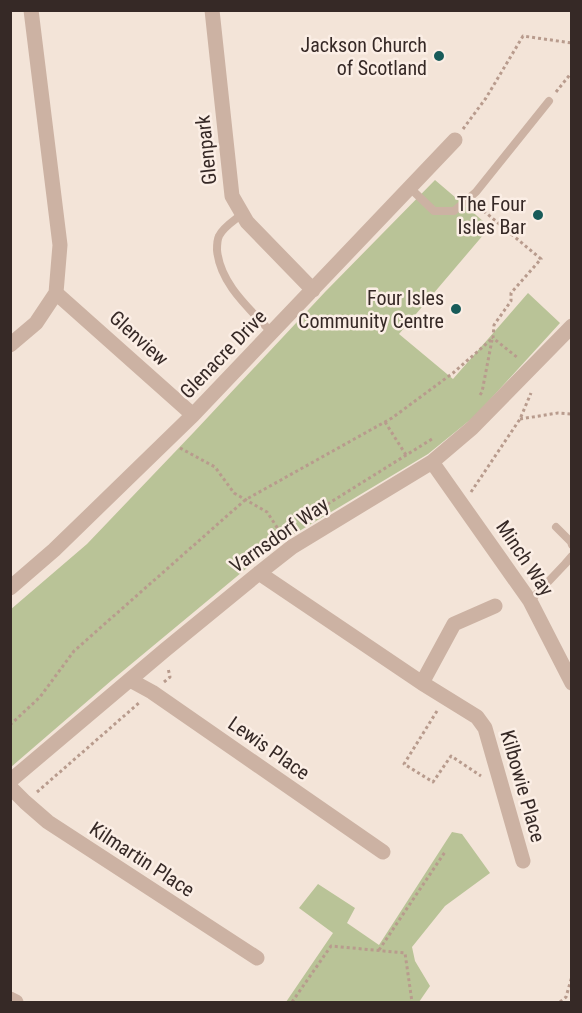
<svg xmlns="http://www.w3.org/2000/svg" width="582" height="1013" font-family="'Roboto Condensed',sans-serif">
	<style>
		.green { fill: #b9c397 }
		.lines { fill: none; stroke-linecap: round; stroke-linejoin: round }
		.path { stroke: #b89b8d; stroke-width: 3; stroke-dasharray: 3 3; stroke-linecap: butt }
		.service { stroke: #ccb2a3; stroke-width: 8 }
		.minor { stroke: #ccb2a3; stroke-width: 15 }
		.poi-dot { fill: #185b59; stroke: #fbeee5; stroke-width: 2 }
		.labels { text-anchor: middle; dominant-baseline: central; stroke-width: 5; stroke-linejoin: round; paint-order: stroke }
		.poi-label { font-size: 20px; fill: #362926; stroke: #fbeee5; text-anchor: end }
		.street-label { font-size: 20px; fill: #362926; stroke: #fbeee5 }
	</style>
	<rect width="100%" height="100%" fill="#f3e4d8"/>
	<!-- green -->
	<path class="green" d="M435 180 490 227 399 334 453 379 528 293 560 323 475 416 428 454 271 548 112 680 11 767 10 610 87 544 194 432 325 292Z
		M452 832 462 834 490 873 445 906 412 947 415 961 430 986 419 1002H286L333 933 299 908 318 884 355 908 347 923 379 945Z"/>
	<g class="lines">
		<!-- path -->
		<path class="path" d="M556 92 572 72
			M463 129 486 98 523 36 572 43
			M479 207 541 259 511 293V301L494 325 493 338 518 358
			M480 395 482 392 492 340
			M520 419 558 413 572 414
			M385 422 406 455
			M180 448 215 467 234 493 267 512 282 535
			M471 492 520 419 531 393
			M302 520 432 439
			M164 682 170 677 168 668
			M437 711 404 764 433 782 451 756 481 776
			M10 725 40 697 74 651 245 500 392 418 453 373 493 338
			M37 792 140 702
			M379 950 445 852
			M292 1002 331 946 405 953 412 1002
			M560 1002 566 997 572 976"/>
		<!-- service -->
		<path class="service" d="M410 188 434 211H454L476 192 549 101
			M242 214C235 220 223 227 219 236 217 240 217 245 217 250 220 284 250 309 272 333
			M556 527 571 542 572 545
			M530 601 565 564 572 556"/>
		<!-- minor -->
		<path class="minor" d="M212 10 232 196 247 222 313 290
			M56 293 193 415
			M10 345 36 323 56 293 60 245 31 10
			M432 462 530 601 572 683
			M259 573 422 683 477 717 485 728 523 861
			M10 588 54 550 193 415 455 140
			M130 680 152 692 383 852
			M422 683 454 624 495 606
			M10 781 165 650 259 573 292 547 432 462 472 428 572 326
			M10 787 25 802 48 822 257 958
			M10 999 16 1002"/>
	</g>
	<!-- markers -->
	<g class="poi-dot">
		<circle cx="439" cy="56" r="6"/>
		<circle cx="538" cy="215" r="6"/>
		<circle cx="456" cy="309" r="6"/>
	</g>
	<g class="labels">
		<!-- poi labels -->
		<g class="poi-label">
			<text x="427" y="45">Jackson Church<tspan x="427" dy="23">of Scotland</tspan></text>
			<text x="526" y="204">The Four<tspan x="526" dy="23">Isles Bar</tspan></text>
			<text x="444" y="298">Four Isles<tspan x="444" dy="23">Community Centre</tspan></text>
		</g>
		<!-- street labels -->
		<g class="street-label">
			<text transform="translate(206 150) rotate(-96)">Glenpark</text>
			<text transform="translate(139 338) rotate(42)">Glenview</text>
			<text transform="translate(223 354) rotate(-46)">Glenacre Drive</text>
			<text transform="translate(279 535) rotate(-35)">Varnsdorf Way</text>
			<text transform="translate(525 558) rotate(56)">Minch Way</text>
			<text transform="translate(269 748) rotate(35)">Lewis Place</text>
			<text transform="translate(523 786) rotate(74)">Kilbowie Place</text>
			<text transform="translate(142 859) rotate(33)">Kilmartin Place</text>
		</g>
	</g>
	<!-- border -->
	<rect width="582" height="1013" fill="none" stroke="#362926" stroke-width="24"/>
</svg>
